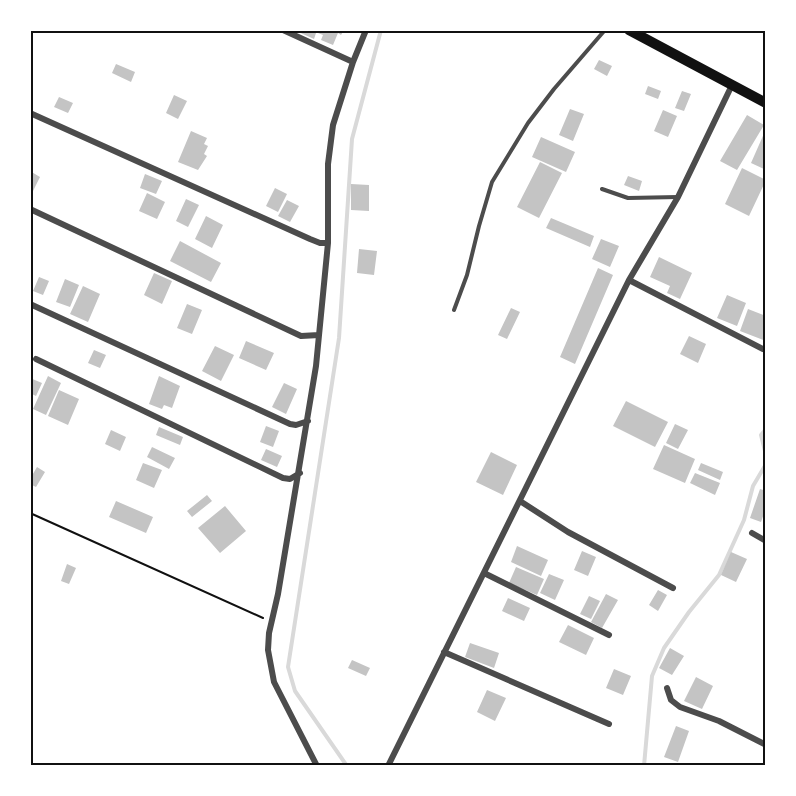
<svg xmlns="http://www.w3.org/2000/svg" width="796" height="796" font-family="'Zilla Slab',serif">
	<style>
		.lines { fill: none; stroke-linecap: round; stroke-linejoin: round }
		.stream { stroke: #d9d9d9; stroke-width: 4 }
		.building { fill: #c4c4c4 }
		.path { stroke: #111; stroke-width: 2 }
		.service { stroke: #4c4c4c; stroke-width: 4 }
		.minor { stroke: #4c4c4c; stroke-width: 6 }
		.secondary { stroke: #111; stroke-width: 10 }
		.neatline { fill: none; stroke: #111; stroke-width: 2 }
	</style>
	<rect width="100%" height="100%" fill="#fff"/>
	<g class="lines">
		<!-- stream -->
		<path class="stream" d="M766 429 761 435 766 455
			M347 766 295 691 288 667 339 338 352 139 381 30
			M644 766 652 676 664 648 689 612 719 575 744 520 753 486 766 464"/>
	</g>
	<!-- building -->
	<path class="building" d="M294 30H317L314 39Z
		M319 30H344L341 35 338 33 333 45 321 40 323 35 318 33Z
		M599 60 612 66 607 76 594 69Z
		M116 64 135 72 131 82 112 73Z
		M648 86 661 91 658 99 645 94Z
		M682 91 691 94 684 111 675 108Z
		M174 95 187 101 178 119 166 113Z
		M59 97 73 103 68 113 54 107Z
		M570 109 584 114 573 141 559 135Z
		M663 110 677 116 668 137 654 131Z
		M747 115 764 125 737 170 720 161Z
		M766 129V165L764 169 751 163Z
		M191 131 207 138 204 144 208 146 204 154 207 156 198 170 178 162Z
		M541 137 575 152 566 172 532 157Z
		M540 162 562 173 539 218 517 207Z
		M742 168 766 180 749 216 725 204Z
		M30 171 40 177 30 197Z
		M145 174 162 181 156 194 140 188Z
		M628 176 642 181 639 191 624 185Z
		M351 184 369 185V211L351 210Z
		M275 188 287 194 278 212 266 206Z
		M147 193 165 202 157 219 139 211Z
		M186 199 199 205 188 227 176 221Z
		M287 200 299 206 290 222 278 216Z
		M206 216 223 225 212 248 195 239Z
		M551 218 594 236 590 247 546 228Z
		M601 239 619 246 610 267 592 259Z
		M180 241 221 263 211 282 170 261Z
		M359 249 377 251 374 275 357 273Z
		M659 257 692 273 680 299 667 293 670 286 650 277Z
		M598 268 613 275 575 364 560 357Z
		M154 273 172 281 162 304 144 295Z
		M39 277 49 281 43 295 33 291Z
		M65 279 79 285 70 307 56 302Z
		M83 286 100 294 88 322 70 314Z
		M727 295 746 303 737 326 717 318Z
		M187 304 202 310 192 334 177 328Z
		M511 308 520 312 507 339 498 335Z
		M748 309 766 316V341L740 331Z
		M689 336 706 344 698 363 680 354Z
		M246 341 274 353 266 370 239 358Z
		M215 346 234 355 221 381 202 371Z
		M94 350 106 355 100 368 88 363Z
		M48 376 61 383 46 415 33 409Z
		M159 376 180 386 172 408 164 405 162 409 149 404Z
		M30 378 42 383 36 396 30 393Z
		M284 383 297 389 286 414 272 407Z
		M59 390 79 399 68 425 48 416Z
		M626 401 668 422 655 447 613 426Z
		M675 424 688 430 678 449 666 443Z
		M266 426 279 431 273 447 260 442Z
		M159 427 183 437 180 445 156 435Z
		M111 430 126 437 120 451 105 444Z
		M664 445 695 459 685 483 653 469Z
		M152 447 175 458 169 469 147 457Z
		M266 449 282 456 277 467 261 460Z
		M491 452 517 465 503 495 476 482Z
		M143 463 162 470 154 488 136 480Z
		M701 463 723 472 720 480 698 470Z
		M37 467 45 472 36 487 30 484V479Z
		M695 473 720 483 715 495 690 483Z
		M760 489 766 491V508L761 522 750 518Z
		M207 495 212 501 192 517 187 511Z
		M116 501 153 517 146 533 109 517Z
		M225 506 246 531 220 553 198 528Z
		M517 546 548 560 541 576 511 562Z
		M582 551 596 557 588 576 574 570Z
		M731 552 747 559 736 582 721 575Z
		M67 564 76 568 69 584 61 581Z
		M516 567 544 579 537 595 509 583Z
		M549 574 564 580 555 600 540 593Z
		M658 590 667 595 658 611 649 605Z
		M606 594 618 600 602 628 591 622Z
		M589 596 600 601 591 619 580 614Z
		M508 598 530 608 524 621 502 611Z
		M568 625 594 638 586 655 559 642Z
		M470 643 499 653 494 668 465 657Z
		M670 648 684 656 672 675 659 668Z
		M352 660 370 668 366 676 348 668Z
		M614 669 631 676 623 695 606 688Z
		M696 677 713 686 702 709 684 701Z
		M487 690 506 698 495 721 477 712Z
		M676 726 689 731 678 762 664 757Z"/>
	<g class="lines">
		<!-- path -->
		<path class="path" d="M30 513 263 618"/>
		<!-- service -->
		<path class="service" d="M602 189 628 198 678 197
			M454 310 467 275 479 226 492 182 528 123 554 89 605 30"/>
		<!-- minor -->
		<path class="minor" d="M283 30 353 62
			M30 113 310 239 320 243H328
			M30 209 301 336 319 335
			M629 280 763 349
			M30 304 290 424 296 425 308 421
			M36 359 283 478 290 479 300 473
			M520 501 568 532 673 588
			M752 533 766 541
			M484 573 609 635
			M444 652 609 724
			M667 688 671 700 680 707 719 721 766 745
			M317 766 274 682 268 650 269 633 278 594 316 366 328 243V164L333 125 353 62 366 30
			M388 766 629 280 678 197 732 85"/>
		<!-- secondary -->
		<path class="secondary" d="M629 30 766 103"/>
	</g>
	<!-- border -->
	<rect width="796" height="796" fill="none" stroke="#ffffff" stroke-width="63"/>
	<rect x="32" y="32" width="732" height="732" class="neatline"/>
</svg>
